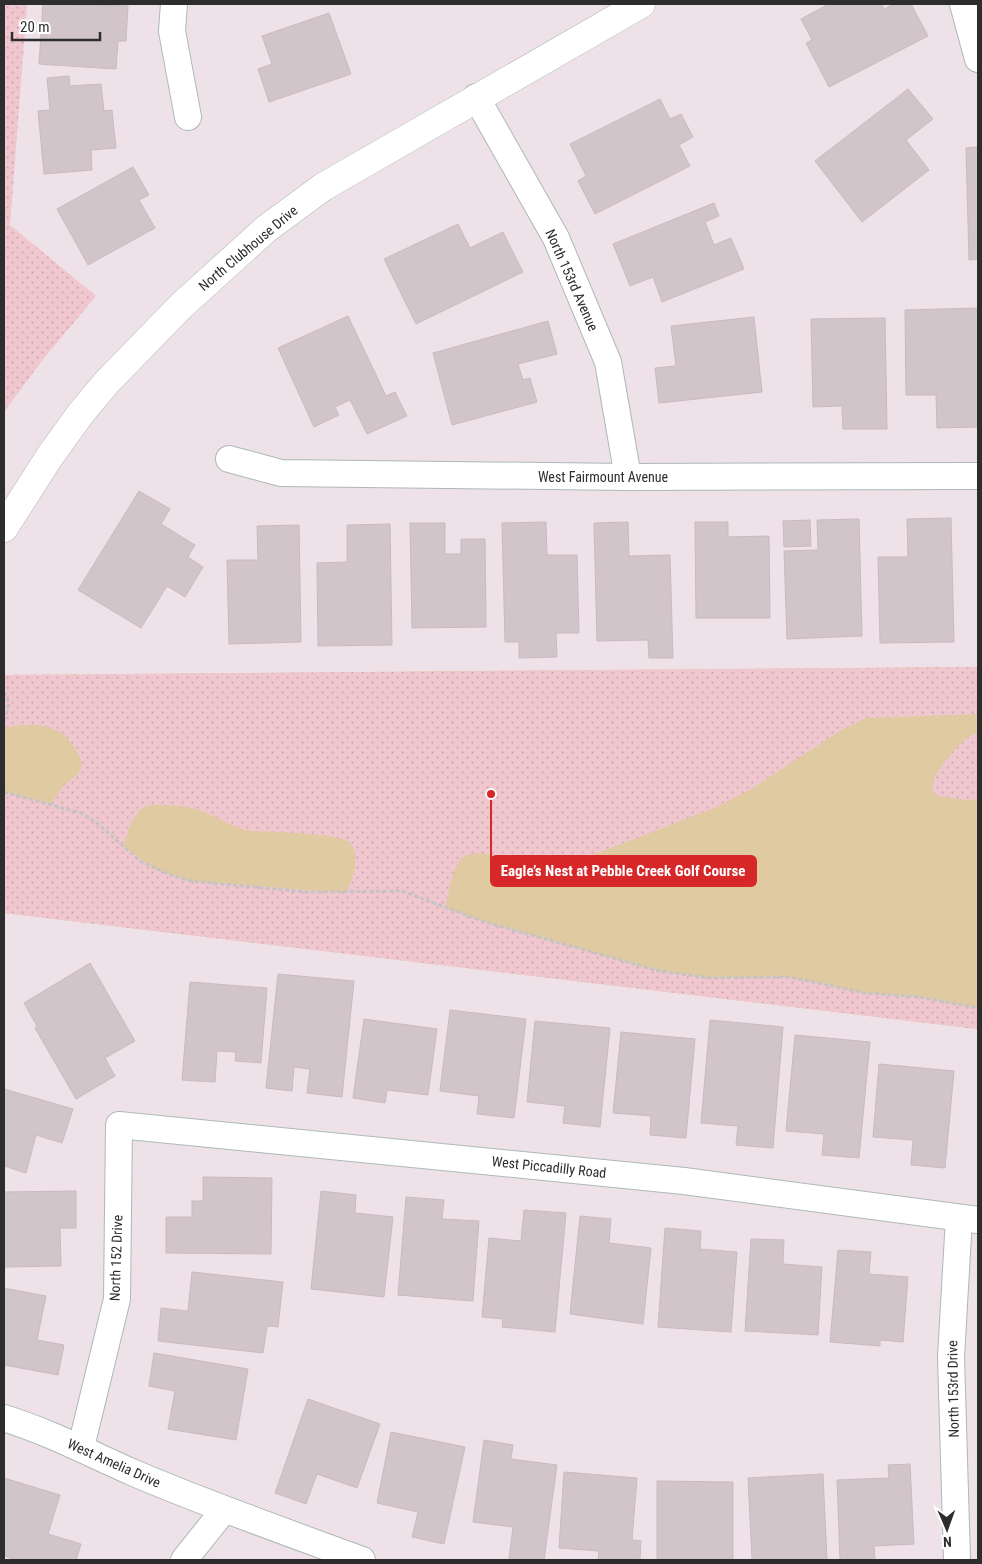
<svg xmlns="http://www.w3.org/2000/svg" width="982" height="1564" font-family="'Roboto Condensed',sans-serif">
	<style>
		.grass { fill: #e0caa2 }
		.sand { fill: url(#sand-dots); fill-rule: evenodd }
		.building { fill: #d1c5ca; stroke: #c9bac0 }
		.lines { fill: none; stroke-linecap: round; stroke-linejoin: round }
		.street-casing { stroke: #adb9b7; stroke-width: 28 }
		.secondary-casing { stroke: #adb9b7; stroke-width: 29 }
		.path { stroke: #c4c4c4; stroke-width: 3; stroke-dasharray: 4 2.5; stroke-linecap: butt }
		.street { stroke: #fff; stroke-width: 26 }
		.secondary { stroke: #fff; stroke-width: 28 }
		.labels { text-anchor: middle; dominant-baseline: central; stroke-width: 5; stroke-linejoin: round; paint-order: stroke }
		.street-label { font-size: 14px; fill: #2d2d2d; stroke: #fff }
		.leader { fill: none; stroke: #d62828; stroke-width: 2 }
		.callout-dot { fill: #d62828; stroke: #fff; stroke-width: 2 }
		.callout { fill: #d62828; stroke: #d62828; stroke-width: 2 }
		.callout-label { font-size: 15px; text-anchor: middle; font-weight: bold; fill: #fff }
	</style>
	<defs>
		<pattern id="sand-dots" width="8" height="8" patternUnits="userSpaceOnUse" patternTransform="scale(1.25)"><rect width="8" height="8" fill="#f0c7ce"/><path d="M2 2h.1M6 6h.1" fill="none" stroke="#ceabb1" stroke-width="1.8" stroke-linecap="round"/></pattern>
	</defs>
	<rect width="100%" height="100%" fill="#eee1e7"/>
	<!-- grass -->
	<path class="grass" d="M978 667V1029L4 913V675Z"/>
	<!-- sand -->
	<path class="sand" d="M4 4H27L10 225 96 296 44 358 4 412Z
		M978 667V714L866 718 843 729 751 789 717 807 585 858H549L536 867C519 864 474 844 461 859 451 870 449 894 445 908L485 922 659 971 711 978 789 977 865 993 919 997 978 1008V1029L4 913V792L51 804C56 798 59 790 65 785 70 779 78 776 81 768 83 762 79 755 76 750 60 722 32 722 4 728V675ZM150 805C164 805 179 805 192 808 214 813 231 829 253 831 271 833 342 832 351 844 361 857 353 879 346 892H333L191 881 156 870 123 846C129 832 133 809 150 805Z
		M978 733V799L966 800 937 796 932 788C932 774 964 734 978 733Z"/>
	<!-- building -->
	<path class="building" d="M43 4 128 6 126 41H118L116 69 39 64Z
		M829 4H882L884 9 894 4H911L928 36 829 87 806 43 812 40 801 19Z
		M329 13 351 74 269 102 258 69 272 64 262 36Z
		M69 76 70 86 101 84 104 111 112 110 116 148 91 150 92 170 44 174 38 111 50 110 47 78Z
		M908 89 933 119 906 140 929 170 862 222 815 161Z
		M660 99 670 119 681 114 693 137 679 145 690 166 595 214 578 181 586 176 570 144Z
		M978 147V259L969 260 966 148Z
		M133 167 149 195 139 200 155 228 88 265 57 209Z
		M714 203 719 216 705 222 714 245 731 238 744 269 662 302 653 277 630 286 613 244Z
		M458 224 470 248 503 232 523 272 416 324 384 259Z
		M978 308V427L937 428 936 395H906L905 310Z
		M348 316 386 396 395 392 407 416 367 434 350 400 335 407 339 415 314 427 278 348Z
		M754 317 762 392 659 403 655 368 676 366 671 326Z
		M885 318 887 429H843L842 406 813 407 811 319Z
		M548 321 557 354 518 364 523 380 530 378 537 402 452 425 433 353Z
		M139 491 170 509 161 524 195 545 188 557 203 567 185 597 167 586 141 628 78 590Z
		M951 518 954 642 880 643 878 557H908L907 519Z
		M859 519 862 636 787 639 784 551 818 550 817 520Z
		M810 520 811 546 784 547 783 521Z
		M546 522 547 555H577L579 633H556L557 657 519 658V642H505L502 523Z
		M628 522 629 556 670 555 673 658H649L648 640 597 641 594 523Z
		M695 522H728V537L769 536 770 618H696Z
		M410 523H445V554H461V539H485L486 627 412 628Z
		M390 524 392 645 318 646 317 563 347 562V525Z
		M299 525 301 642 229 644 227 560H258L257 526Z
		M90 963 135 1041 105 1058 115 1076 76 1099 35 1028 37 1026 24 1003Z
		M278 974 354 981 342 1097 307 1093 310 1069 294 1067 292 1091 266 1088Z
		M190 982 267 988 261 1063 235 1061 236 1052 217 1051 215 1082 182 1080Z
		M450 1010 526 1019 514 1118 477 1114 479 1096 440 1091Z
		M364 1019 437 1029 428 1095 387 1090 385 1103 353 1098Z
		M710 1020 783 1027 773 1148 736 1145 738 1126 701 1123Z
		M535 1021 610 1028 600 1127 563 1123 565 1106 527 1102Z
		M621 1032 695 1039 686 1138 650 1135 651 1116 613 1113Z
		M795 1035 870 1042 859 1158 822 1155 824 1134 786 1131Z
		M879 1064 954 1071 945 1168 911 1165 913 1140 873 1137Z
		M4 1089 73 1109 62 1143 36 1135 26 1173 4 1166Z
		M203 1177 272 1178 271 1254 166 1253V1217H192V1201H203Z
		M76 1191V1228H60L61 1266 4 1267V1192Z
		M321 1191 356 1195 355 1213 393 1217 384 1297 311 1289Z
		M406 1197 444 1200 442 1219 479 1221 473 1301 398 1295Z
		M524 1210 566 1213 555 1332 502 1327 503 1319 482 1317 489 1238 521 1241Z
		M580 1216 611 1219 609 1243 651 1248 643 1324 570 1314Z
		M665 1228 701 1231 700 1249 737 1252 731 1332 658 1327Z
		M751 1239 784 1240 783 1264 822 1267 818 1335 745 1331Z
		M838 1250 871 1252 869 1274 908 1277 903 1342 880 1340V1346L830 1342Z
		M192 1272 283 1282 278 1327 267 1326 263 1353 158 1341 161 1308 188 1311Z
		M4 1288 46 1296 37 1340 64 1345 58 1375 4 1365Z
		M154 1353 248 1369 236 1440 168 1429 175 1391 149 1386Z
		M308 1399 380 1424 357 1488 317 1474 306 1504 275 1493Z
		M391 1432 465 1447 444 1544 412 1537 418 1512 377 1503Z
		M484 1440 513 1445 511 1459 557 1465 544 1560 509 1559 513 1527 473 1522Z
		M910 1464 914 1544 874 1546 875 1560H840L837 1480 889 1478 888 1465Z
		M564 1472 637 1478 632 1540 641 1541 640 1560H598L599 1551 559 1548Z
		M823 1474 827 1560H752L748 1478Z
		M4 1478 60 1495 48 1534 81 1544 76 1560H16L4 1556Z
		M657 1481 733 1482V1560H657Z"/>
	<g class="lines">
		<!-- street casing -->
		<g class="street-casing">
			<path id="street" d="M174 4 172 31 188 117
				M963 4 978 59
				M476 97 556 238 608 362 628 477
				M229 459 281 473 628 477 978 476
				M4 1418C49 1432 91 1454 134 1473 209 1505 286 1532 362 1560
				M81 1447 117 1299 119 1125 684 1181 978 1220
				M184 1560 224 1510
				M957 1560 951 1357 959 1218"/>
		</g>
		<!-- secondary casing -->
		<g class="secondary-casing">
			<path id="secondary" d="M4 528 50 456 81 413 107 382 181 306 266 229 323 187 641 4"/>
		</g>
		<!-- path -->
		<path class="path" d="M4 692 9 703 4 724
			M4 792 81 813 96 822 140 861 173 876 191 881 306 892 402 891 485 922 659 971 711 978 789 977 865 993 919 997 978 1008"/>
		<!-- street -->
		<use href="#street" class="street"/>
		<!-- secondary -->
		<use href="#secondary" class="secondary"/>
	</g>
	<g class="labels">
		<!-- street labels -->
		<g class="street-label">
			<text transform="translate(248 248) rotate(-40)">North Clubhouse Drive</text>
			<text transform="translate(572 280) rotate(66)">North 153rd Avenue</text>
			<text x="603" y="477">West Fairmount Avenue</text>
			<text transform="translate(549 1167) rotate(6)">West Piccadilly Road</text>
			<text transform="translate(116 1258) rotate(-88)">North 152 Drive</text>
			<text transform="translate(953 1389) rotate(-91)">North 153rd Drive</text>
			<text transform="translate(114 1463) rotate(24)">West Amelia Drive</text>
		</g>
	</g>
	<!-- callouts -->
	<path class="leader" d="M491 794L491 871"/>
	<circle class="callout-dot" cx="491" cy="794" r="5"/>
	<rect class="callout" x="491" y="856" width="265" height="30" rx="5"/>
	<g class="callout-label">
		<text x="623" y="876">Eagle’s Nest at Pebble Creek Golf Course</text>
	</g>
	<!-- border -->
	<rect width="982" height="1564" fill="none" stroke="#2d2d2d" stroke-width="10"/>
	<!-- north arrow -->
	<g transform="translate(947 1529) rotate(178)" stroke="#ffffff" stroke-width="4" paint-order="stroke">
	<path d="M0-4L9 19L0 12L-9 19Z" fill="#2d2d2d"/>
	<text y="-8" font-size="14" font-weight="bold" text-anchor="middle" fill="#2d2d2d">N</text>
	</g>
	<!-- scale -->
	<path d="M12 32v8h88v-8" fill="none" stroke="#2d2d2d" stroke-width="2.5"/>
	<text x="20" y="32" font-size="15" fill="#2d2d2d" stroke="#ffffff" stroke-width="4" paint-order="stroke">20 m</text>
</svg>
